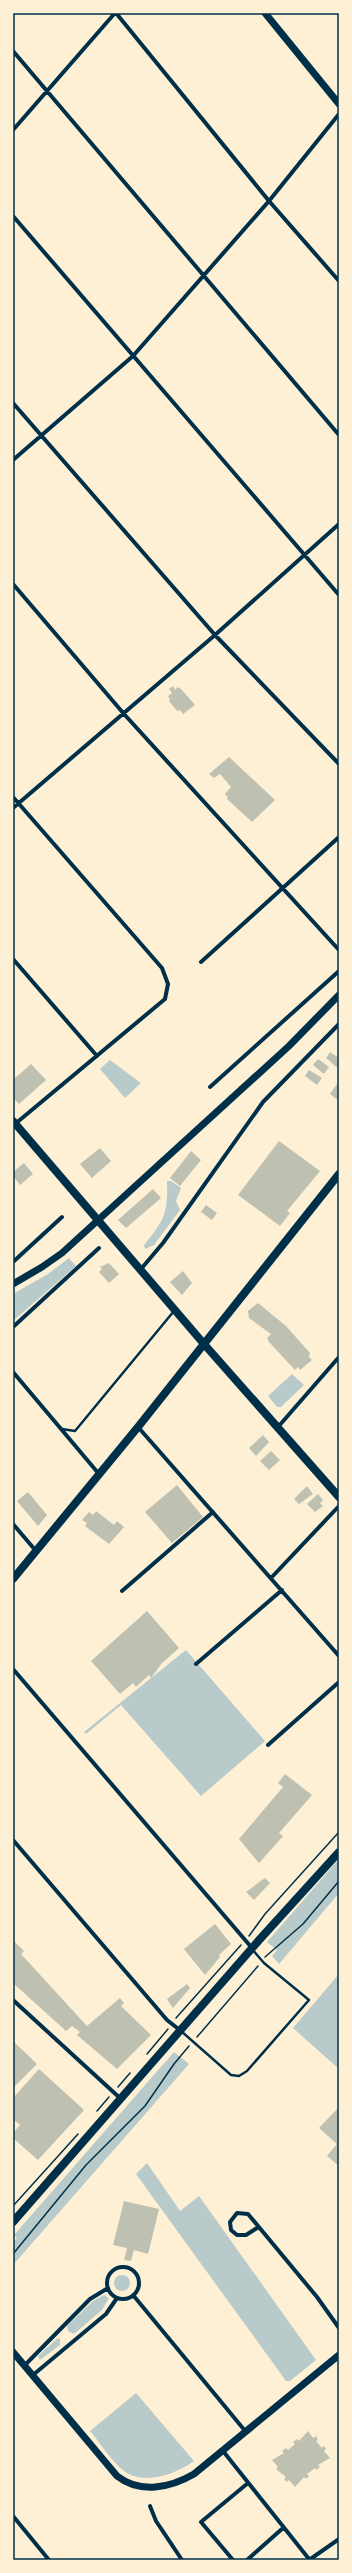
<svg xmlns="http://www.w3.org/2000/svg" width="352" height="2573" font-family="'IBM Plex Sans',sans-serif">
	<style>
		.green { fill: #b9caca }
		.building { fill: #bec0b2 }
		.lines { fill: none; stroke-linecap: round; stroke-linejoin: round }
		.path { stroke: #003049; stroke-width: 1.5 }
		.service { stroke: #003049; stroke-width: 2.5 }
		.minor { stroke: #003049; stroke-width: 4 }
		.tertiary { stroke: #003049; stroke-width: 7 }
		.secondary { stroke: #003049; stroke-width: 8 }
		.neatline { fill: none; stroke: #003049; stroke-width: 1.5 }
	</style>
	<rect width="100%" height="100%" fill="#fdf0d5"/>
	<!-- green -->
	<path class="green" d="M110 1060 141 1083 125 1098 100 1069Z
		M167 1181H171L181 1188 176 1201 180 1210 154 1245 145 1249 144 1245C165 1220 168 1212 167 1181Z
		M69 1258 76 1266 13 1321V1294L48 1274Z
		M292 1374 304 1385 281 1407H277L268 1396Z
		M186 1650 265 1741 201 1796 121 1705 86 1734 84 1732Z
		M339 1859V1893L279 1964 272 1956 277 1950 267 1942Z
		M339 1974V2069L293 2028Z
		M174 2052 189 2064 13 2265V2242L17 2238 14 2235Z
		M147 2163 180 2211 199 2196 316 2360 290 2381H286L136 2174Z
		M114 2283a8 8 0 1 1 16 0a8 8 0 1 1-16 0Z
		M104 2295 109 2298 102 2310 74 2334 68 2331 67 2326 93 2301Z
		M58 2338 60 2339V2345L40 2360 38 2356Z
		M136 2393 194 2461C176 2474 144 2486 124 2471 111 2461 101 2444 90 2431Z"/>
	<!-- building -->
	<path class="building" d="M173 686 175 690 178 687 182 690 195 705 183 714 180 710 177 711 169 701 170 699 168 696 172 693 169 689Z
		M229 757 275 800 252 822 227 799 228 797 225 794 231 787 220 774 214 778 209 774Z
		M330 1052 339 1058V1069L326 1058Z
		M318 1059 329 1067 324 1074 313 1065Z
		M31 1064 46 1080 19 1104 13 1098V1080Z
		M309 1070 322 1078 317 1085 305 1076Z
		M337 1084 339 1085V1101L330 1094Z
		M279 1141 320 1171 287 1211 290 1213 280 1226 238 1195Z
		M100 1148 111 1161 92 1178 80 1164Z
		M191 1151 201 1160 180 1186 170 1178Z
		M24 1163 33 1174 20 1185 13 1176V1172Z
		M153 1189 161 1198 126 1228 118 1220Z
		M206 1205 217 1213 212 1220 201 1212Z
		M109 1263 119 1274 109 1283 99 1272 102 1269 100 1267Z
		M183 1271 192 1283 182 1295 170 1282Z
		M258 1303 286 1326 310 1353 309 1357 312 1360 300 1370 298 1367 295 1370 269 1342 267 1338 271 1334 249 1318 248 1311Z
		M263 1435 269 1442 256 1456 249 1448Z
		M271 1451 280 1460 269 1470 260 1461Z
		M177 1485 203 1517 172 1543 145 1512Z
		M307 1486 313 1494 299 1504 294 1499Z
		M28 1492 47 1515 38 1526 17 1501Z
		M318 1494 323 1500 320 1503 323 1506 315 1512 307 1504Z
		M96 1511 114 1525 117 1521 124 1527 109 1544 85 1526 87 1523 82 1520 89 1512 93 1515Z
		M147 1611 179 1648 162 1663 151 1678 149 1675 136 1687 133 1683 120 1694 91 1661Z
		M285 1774 312 1795 279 1833 283 1836 259 1863 239 1839 283 1787 278 1783Z
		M265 1878 270 1883 254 1900 246 1892Z
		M215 1924 231 1944 219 1955 220 1957 205 1975 184 1949Z
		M13 1940 24 1951 21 1954 87 2026 120 1998 124 2003 121 2006 151 2035 117 2069 77 2035 80 2032 72 2026 66 2031 13 1983Z
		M187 1984 190 1988 173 2008 167 1999Z
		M13 2041 37 2064 13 2088Z
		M39 2069 84 2110 38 2160 13 2138V2133L20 2125 13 2119V2098Z
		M339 2107V2166L327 2156 337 2144 319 2128Z
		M124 2201 159 2209 148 2254 134 2250 131 2261 124 2260 127 2248 113 2245Z
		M308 2431 313 2438 316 2436 318 2440 316 2441 322 2448 324 2446 326 2449 324 2451 330 2458 318 2465 320 2467 316 2470 315 2468 307 2474 309 2476 306 2479 304 2477 295 2487 289 2480 287 2482 284 2479 286 2477 276 2469 278 2467 272 2460 284 2453 282 2451 286 2448 288 2450 295 2444 293 2442 297 2439 299 2441Z"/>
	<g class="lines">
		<!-- path -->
		<path class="path" d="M249 1936 265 1914 339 1832
			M265 1957 303 1924 339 1881
			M176 2018 241 1945
			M197 2037 258 1966
			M147 2054 168 2029
			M118 2087 130 2073
			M97 2111 109 2097
			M13 2206 78 2134
			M13 2254 86 2165 145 2106 174 2064 189 2046"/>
		<!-- service -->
		<path class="service" d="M62 1429 75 1431 174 1311
			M181 2031 231 2075 239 2076 247 2071 309 2000 264 1963 252 1949"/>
		<!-- minor -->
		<path class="minor" d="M116 13 269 201 339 281
			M13 51 339 435
			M13 130 115 13
			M13 216 339 595
			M13 403 215 635 339 764
			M13 460 133 356 269 201 339 114
			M13 584 124 714 339 950
			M13 797 162 968 168 984 165 999 15 1124
			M13 808 215 635 339 524
			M13 959 97 1056
			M201 962 339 837
			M210 1087 339 971
			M13 1262 62 1217
			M141 1269 163 1243 263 1102 339 1024
			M13 1327 99 1248
			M13 1372 99 1474
			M138 1427 339 1656
			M278 1427 339 1357
			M13 1524 36 1551
			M271 1578 339 1506
			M122 1591 213 1512
			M196 1664 282 1590
			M13 1669 252 1948
			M268 1745 339 1682
			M13 1840 167 2020 181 2031
			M13 2000 121 2099
			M257 2228 246 2235H237L231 2230 230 2222 237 2213 248 2214 317 2297 339 2328
			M107 2283a16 16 0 1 1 32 0a16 16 0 1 1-32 0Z
			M133 2295 246 2432
			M25 2365 90 2299 108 2288
			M33 2375 106 2314 117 2298
			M223 2451 309 2559
			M150 2506 156 2521 182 2560
			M13 2516 49 2560
			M233 2560 201 2522 248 2483
			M247 2560 283 2528
			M309 2560 339 2539"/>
		<!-- tertiary -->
		<path class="tertiary" d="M265 13 339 104
			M13 1284 42 1267 62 1253 289 1046 339 995
			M13 2352 117 2476C140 2494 170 2488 194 2474L339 2355"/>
		<!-- secondary -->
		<path class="secondary" d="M13 1121 204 1344 339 1497
			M13 1579 138 1427 339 1174
			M13 2222 260 1939 339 1852"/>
	</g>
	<!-- border -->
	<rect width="352" height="2573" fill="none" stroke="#fdf0d5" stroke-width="28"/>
	<rect x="14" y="14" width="324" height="2545" class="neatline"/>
</svg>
